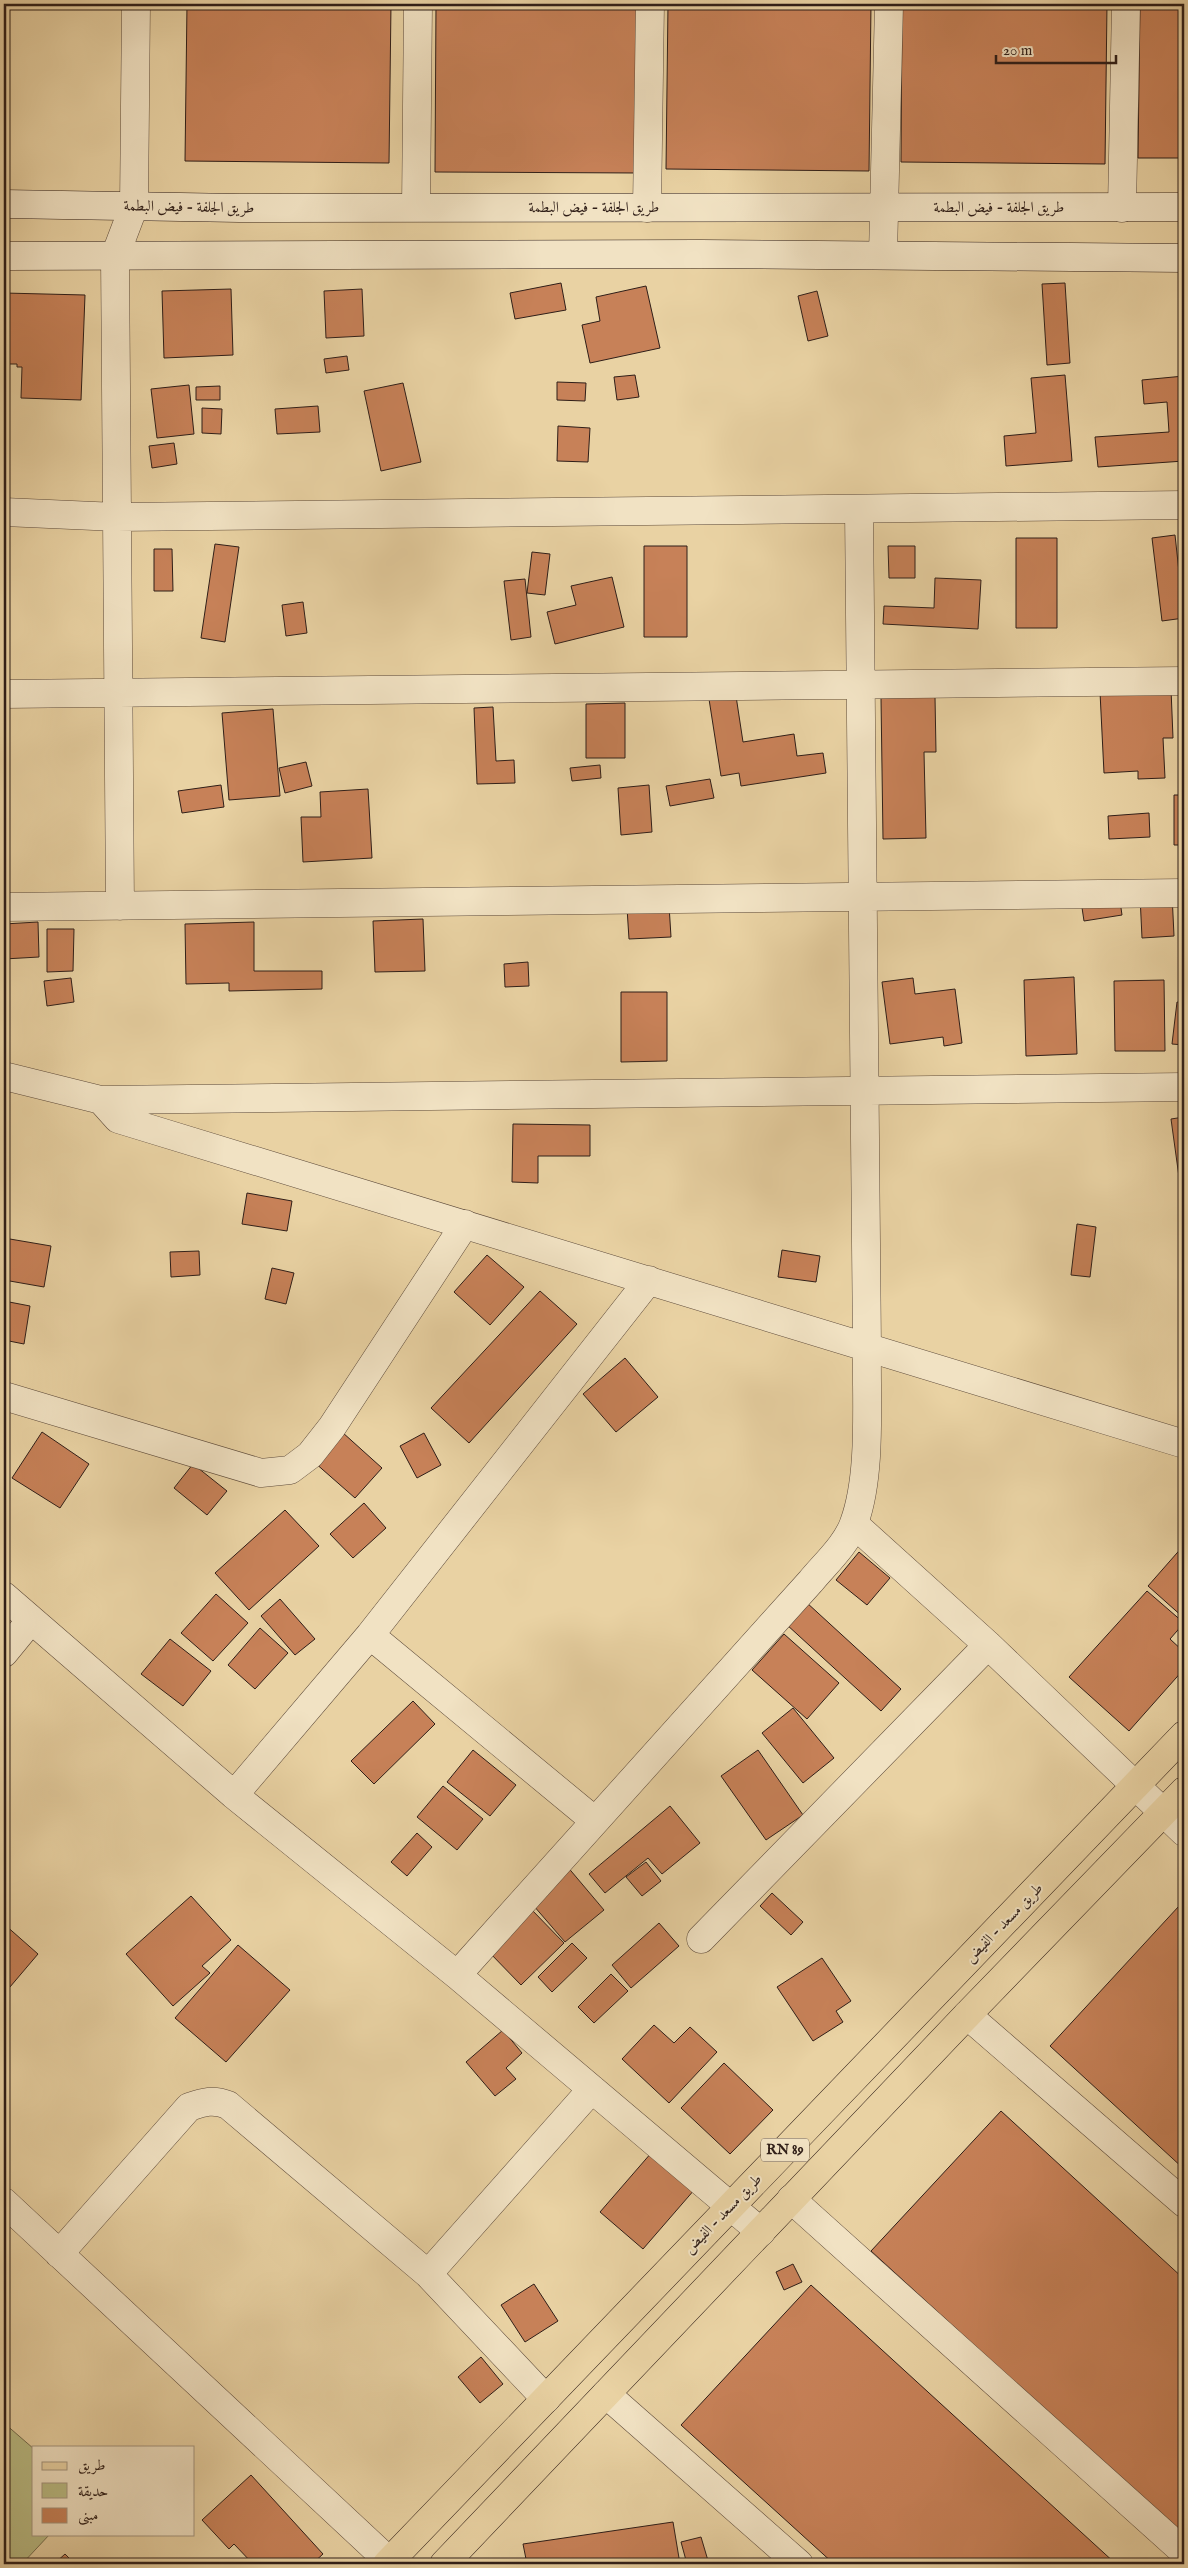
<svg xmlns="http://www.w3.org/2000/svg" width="1188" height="2568" font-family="'IM FELL English',Amiri,serif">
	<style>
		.green { fill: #b9bb83; stroke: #746c4e }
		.building { fill: #c78158; stroke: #2f1e18 }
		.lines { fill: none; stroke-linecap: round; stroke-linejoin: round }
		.street-casing { stroke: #5e4b3b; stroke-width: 29 }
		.secondary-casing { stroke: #2f1e18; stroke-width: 29 }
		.primary-casing { stroke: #2f1e18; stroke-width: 29 }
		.street { stroke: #f1e2c3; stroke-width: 28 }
		.secondary { stroke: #f1e2c3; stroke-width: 28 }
		.primary { stroke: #e9d2a3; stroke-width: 28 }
		.labels { text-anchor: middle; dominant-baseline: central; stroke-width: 4; stroke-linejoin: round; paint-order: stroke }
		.shield { fill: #f1e2c3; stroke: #69594b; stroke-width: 1 }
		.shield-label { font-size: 14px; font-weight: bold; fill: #2f1e18 }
		.street-label { font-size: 15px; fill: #2f1e18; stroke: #f1e2c3 }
	</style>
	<rect width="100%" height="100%" fill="#e9d2a3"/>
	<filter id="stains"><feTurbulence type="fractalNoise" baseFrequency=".004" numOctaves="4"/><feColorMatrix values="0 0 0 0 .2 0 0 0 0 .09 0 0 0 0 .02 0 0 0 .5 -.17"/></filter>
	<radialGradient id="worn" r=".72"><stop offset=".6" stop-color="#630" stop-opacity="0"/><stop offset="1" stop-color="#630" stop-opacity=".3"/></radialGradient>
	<!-- green -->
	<path class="green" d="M4 2423 34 2449V2534H50L22 2564H4Z"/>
	<!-- building -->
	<path class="building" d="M187 4H391L389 163 185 161Z
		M436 4H640L638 173 435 172Z
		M668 4H871L869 171 666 169Z
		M902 4H1107L1105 164 901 162Z
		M1140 4H1184V158H1138Z
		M561 283 566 310 515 319 510 293Z
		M1065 283 1070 363 1047 365 1042 284Z
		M646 286 660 348 590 363 582 325 600 321 596 297Z
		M231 289 233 355 164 358 162 291Z
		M362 289 364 336 326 338 324 291Z
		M817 291 828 336 808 341 798 296Z
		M4 293 85 295 81 400 21 398 22 367H17V364H4Z
		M347 356 349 370 326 373 324 359Z
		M635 375 639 397 617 400 614 377Z
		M1065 375 1072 461 1006 466 1004 436 1036 433 1031 378Z
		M1184 376V461L1098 467 1095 437 1169 432 1167 402 1144 404 1142 380Z
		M557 382 586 383 585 401 557 400Z
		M403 383 421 462 381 471 364 391Z
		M189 385 194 434 157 438 151 389Z
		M220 386V400H196V387Z
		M318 406 320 432 277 434 275 409Z
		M202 408 222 409 221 434 202 433Z
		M558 426 590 428 588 462 557 461Z
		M174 443 177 464 152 468 149 446Z
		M1175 535 1184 618 1162 621 1152 538Z
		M1016 538H1057V628H1016Z
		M215 544 239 547 225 642 201 638Z
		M644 546H687V637H644Z
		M888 546H915V578H889Z
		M154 549H172L173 591H154Z
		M532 552 550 554 545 595 527 593Z
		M612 577 624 627 555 644 547 612 576 605 571 586Z
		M935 578 981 580 978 629 883 624 884 606 934 608Z
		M525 579 531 637 511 640 504 581Z
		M303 602 307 633 286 636 282 605Z
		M1171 689 1173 738H1163L1165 778 1138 779V771L1104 773 1100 692Z
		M736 696 743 742 794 734 797 756 823 753 826 773 741 786 739 773 721 776 709 699Z
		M935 697 936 752H924L926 838 883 839 881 698Z
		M625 703V758H586V704Z
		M493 707 496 761 514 760 515 783 477 784 474 708Z
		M273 709 280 796 229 800 222 713Z
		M306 762 312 786 285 793 279 768Z
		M600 765 601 778 572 781 570 768Z
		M710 779 714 798 670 806 666 786Z
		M221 785 224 807 182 813 178 791Z
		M649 785 652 832 621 835 618 788Z
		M368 789 372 858 303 862 301 817H321L320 792Z
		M1174 795H1184V845H1174Z
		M1149 813 1150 837 1109 839 1108 816Z
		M1119 894 1122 915 1084 921 1081 901Z
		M1172 894 1174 936 1142 938 1140 896Z
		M669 905 671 937 629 939 627 908Z
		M423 919 425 971 375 972 373 921Z
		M38 922 39 957 4 959V924Z
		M254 922V971H322V989L229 991V983L186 984 185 924Z
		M47 929H74L73 971 47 972Z
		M528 962 529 986 505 987 504 964Z
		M1074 977 1077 1054 1026 1056 1024 980Z
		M71 978 74 1002 47 1006 44 981Z
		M913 978 915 994 955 989 962 1043 944 1046 943 1037 890 1044 882 982Z
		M1164 980 1165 1051H1115L1114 981Z
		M621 992H667V1061L621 1062Z
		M1177 1002 1184 1003V1045L1172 1044Z
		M1184 1117V1176L1179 1177 1171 1119Z
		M513 1124 590 1125V1156H538V1183L512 1182Z
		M247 1193 292 1201 287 1231 242 1224Z
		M1181 1210H1184V1260H1181Z
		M1077 1224 1096 1227 1090 1277 1071 1275Z
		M4 1238 51 1246 44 1287 4 1280Z
		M782 1250 820 1256 816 1282 778 1277Z
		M199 1251 200 1275 171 1277 170 1252Z
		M487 1255 524 1287 490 1325 454 1292Z
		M272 1268 294 1273 286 1304 265 1299Z
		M540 1291 577 1324 469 1443 431 1408Z
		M4 1301 30 1306 24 1344 4 1340Z
		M625 1358 658 1397 616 1432 583 1394Z
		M42 1432 89 1464 60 1508 12 1478Z
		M342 1432 382 1468 355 1498 314 1462Z
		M424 1433 441 1465 417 1478 400 1446Z
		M193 1464 227 1491 207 1515 174 1488Z
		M364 1503 386 1528 353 1558 330 1534Z
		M285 1510 319 1546 249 1610 215 1573Z
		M1184 1545V1618L1148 1586Z
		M859 1552 890 1578 867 1605 836 1580Z
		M1147 1591 1184 1623 1170 1639 1184 1652V1669L1129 1731 1069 1677Z
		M216 1594 248 1623 213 1661 181 1633Z
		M280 1599 315 1639 295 1655 261 1616Z
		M806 1602 901 1689 881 1711 786 1624Z
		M260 1628 288 1653 255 1689 228 1665Z
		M784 1634 839 1683 807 1719 752 1670Z
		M170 1639 211 1671 183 1706 141 1674Z
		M413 1701 435 1724 374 1784 351 1761Z
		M793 1708 834 1758 803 1783 762 1733Z
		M473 1750 516 1785 490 1816 447 1782Z
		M758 1750 803 1815 766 1840 721 1776Z
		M443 1786 483 1819 457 1850 417 1817Z
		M670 1806 700 1843 662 1874 648 1858 605 1893 589 1874Z
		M417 1833 432 1847 407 1876 391 1862Z
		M646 1862 661 1881 642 1896 626 1877Z
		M566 1865 604 1910 565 1942 527 1898Z
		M772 1893 803 1922 791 1935 760 1906Z
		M191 1896 231 1940 202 1966 210 1973 173 2006 126 1954Z
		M1179 1906 1184 1911V2169L1050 2046Z
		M531 1909 564 1943 521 1985 488 1951Z
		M659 1923 679 1946 631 1988 612 1965Z
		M4 1924 38 1954 4 1994Z
		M572 1943 587 1958 552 1992 538 1977Z
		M238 1945 290 1990 226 2062 175 2018Z
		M822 1958 851 2001 836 2011 843 2022 813 2041 777 1987Z
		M611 1974 628 1991 594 2023 578 2007Z
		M654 2025 674 2043 690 2027 717 2052 669 2103 622 2059Z
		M503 2030 522 2053 506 2068 516 2079 495 2096 466 2062Z
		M724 2063 773 2110 730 2154 681 2108Z
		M1001 2111 1184 2279V2537L871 2251Z
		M652 2152 695 2189 643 2249 600 2212Z
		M793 2264 802 2282 784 2290 776 2272Z
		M534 2284 558 2321 525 2342 501 2305Z
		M811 2285 1116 2564H834L681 2425Z
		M481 2357 503 2384 480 2403 458 2377Z
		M251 2475 323 2554 312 2564H253L234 2544 229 2549 202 2520Z
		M673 2522 680 2564H527L523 2544Z
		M701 2537 709 2564H687L681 2542Z
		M65 2554 75 2564H54Z"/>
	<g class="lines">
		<!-- street casing -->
		<g class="street-casing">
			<path id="street" d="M416 207 418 4
				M647 208 650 4
				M1122 208 1126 4
				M883 255 889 4
				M4 512 117 517 1184 505
				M4 694 1184 681
				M120 906 115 256 134 206 136 4
				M4 907 1184 893
				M4 1076 101 1100 118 1119 1184 1444
				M101 1100 1184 1087
				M4 1396 261 1473 290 1470 310 1455 332 1427 465 1224
				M854 1524 988 1645 1184 1832
				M4 1596 234 1795 457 1975 761 2232
				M370 1635 595 1821
				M4 1653 31 1620
				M234 1795 370 1635 649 1280
				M701 1939 988 1645
				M457 1975 811 1581C825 1564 847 1544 854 1523 872 1474 866 1401 867 1348L859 509
				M967 2015 1184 2203
				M791 2199 1184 2552
				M4 2202 392 2564
				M59 2254 189 2107C204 2102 213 2099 228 2105L428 2274 592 2089
				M428 2274 546 2399
				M606 2394 799 2564"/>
		</g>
		<!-- secondary casing -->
		<g class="secondary-casing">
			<path id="secondary" d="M4 204 239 208 1184 207
				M4 256 701 254 1184 258"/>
		</g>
		<!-- primary casing -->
		<g class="primary-casing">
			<path id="primary" d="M387 2564 1184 1735
				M444 2564 967 2015 1184 1791"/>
		</g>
		<!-- street -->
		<use href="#street" class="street"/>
		<!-- secondary -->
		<use href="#secondary" class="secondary"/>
		<!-- primary -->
		<use href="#primary" class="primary"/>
	</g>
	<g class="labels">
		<!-- shield labels -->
		<rect class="shield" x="761" y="2138.5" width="48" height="23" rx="4"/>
		<g class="shield-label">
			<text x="785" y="2150">RN 89</text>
		</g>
		<!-- street labels -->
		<g class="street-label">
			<text transform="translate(189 207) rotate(1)">طريق الجلفة - فيض البطمة</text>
			<text x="594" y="207">طريق الجلفة - فيض البطمة</text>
			<text x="999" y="207">طريق الجلفة - فيض البطمة</text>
			<text transform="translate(1004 1923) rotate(-46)">طريق مسعد - الفيض</text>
			<text transform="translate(723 2214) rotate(-46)">طريق مسعد - الفيض</text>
		</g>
	</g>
	<!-- margin -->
	<rect width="1188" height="2568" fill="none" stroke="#e9d2a3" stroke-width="20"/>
	<rect x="5" y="5" width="1178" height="2558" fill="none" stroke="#2f1e18" stroke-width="2.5"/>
	<rect x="10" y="10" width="1168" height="2548" fill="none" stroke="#2f1e18"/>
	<!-- legend -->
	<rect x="32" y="2446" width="162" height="90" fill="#f1e2c3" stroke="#a3947f"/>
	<rect x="42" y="2462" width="25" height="8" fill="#e9d2a3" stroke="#a3947f"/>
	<text x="78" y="2470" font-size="15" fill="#2f1e18">طريق</text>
	<rect x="42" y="2483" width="25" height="15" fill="#b9bb83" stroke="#a3947f"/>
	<text x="78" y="2496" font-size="15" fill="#2f1e18">حديقة</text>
	<rect x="42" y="2508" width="25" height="15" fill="#c78158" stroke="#a3947f"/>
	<text x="78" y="2520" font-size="15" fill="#2f1e18">مبنى</text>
	<!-- scale -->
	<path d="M996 55v8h120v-8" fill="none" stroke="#2f1e18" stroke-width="2.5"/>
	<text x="1003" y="55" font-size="15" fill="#2f1e18" stroke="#f1e2c3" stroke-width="4" paint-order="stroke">20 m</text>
	<rect width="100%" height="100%" filter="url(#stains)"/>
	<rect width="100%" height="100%" fill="url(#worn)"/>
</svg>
